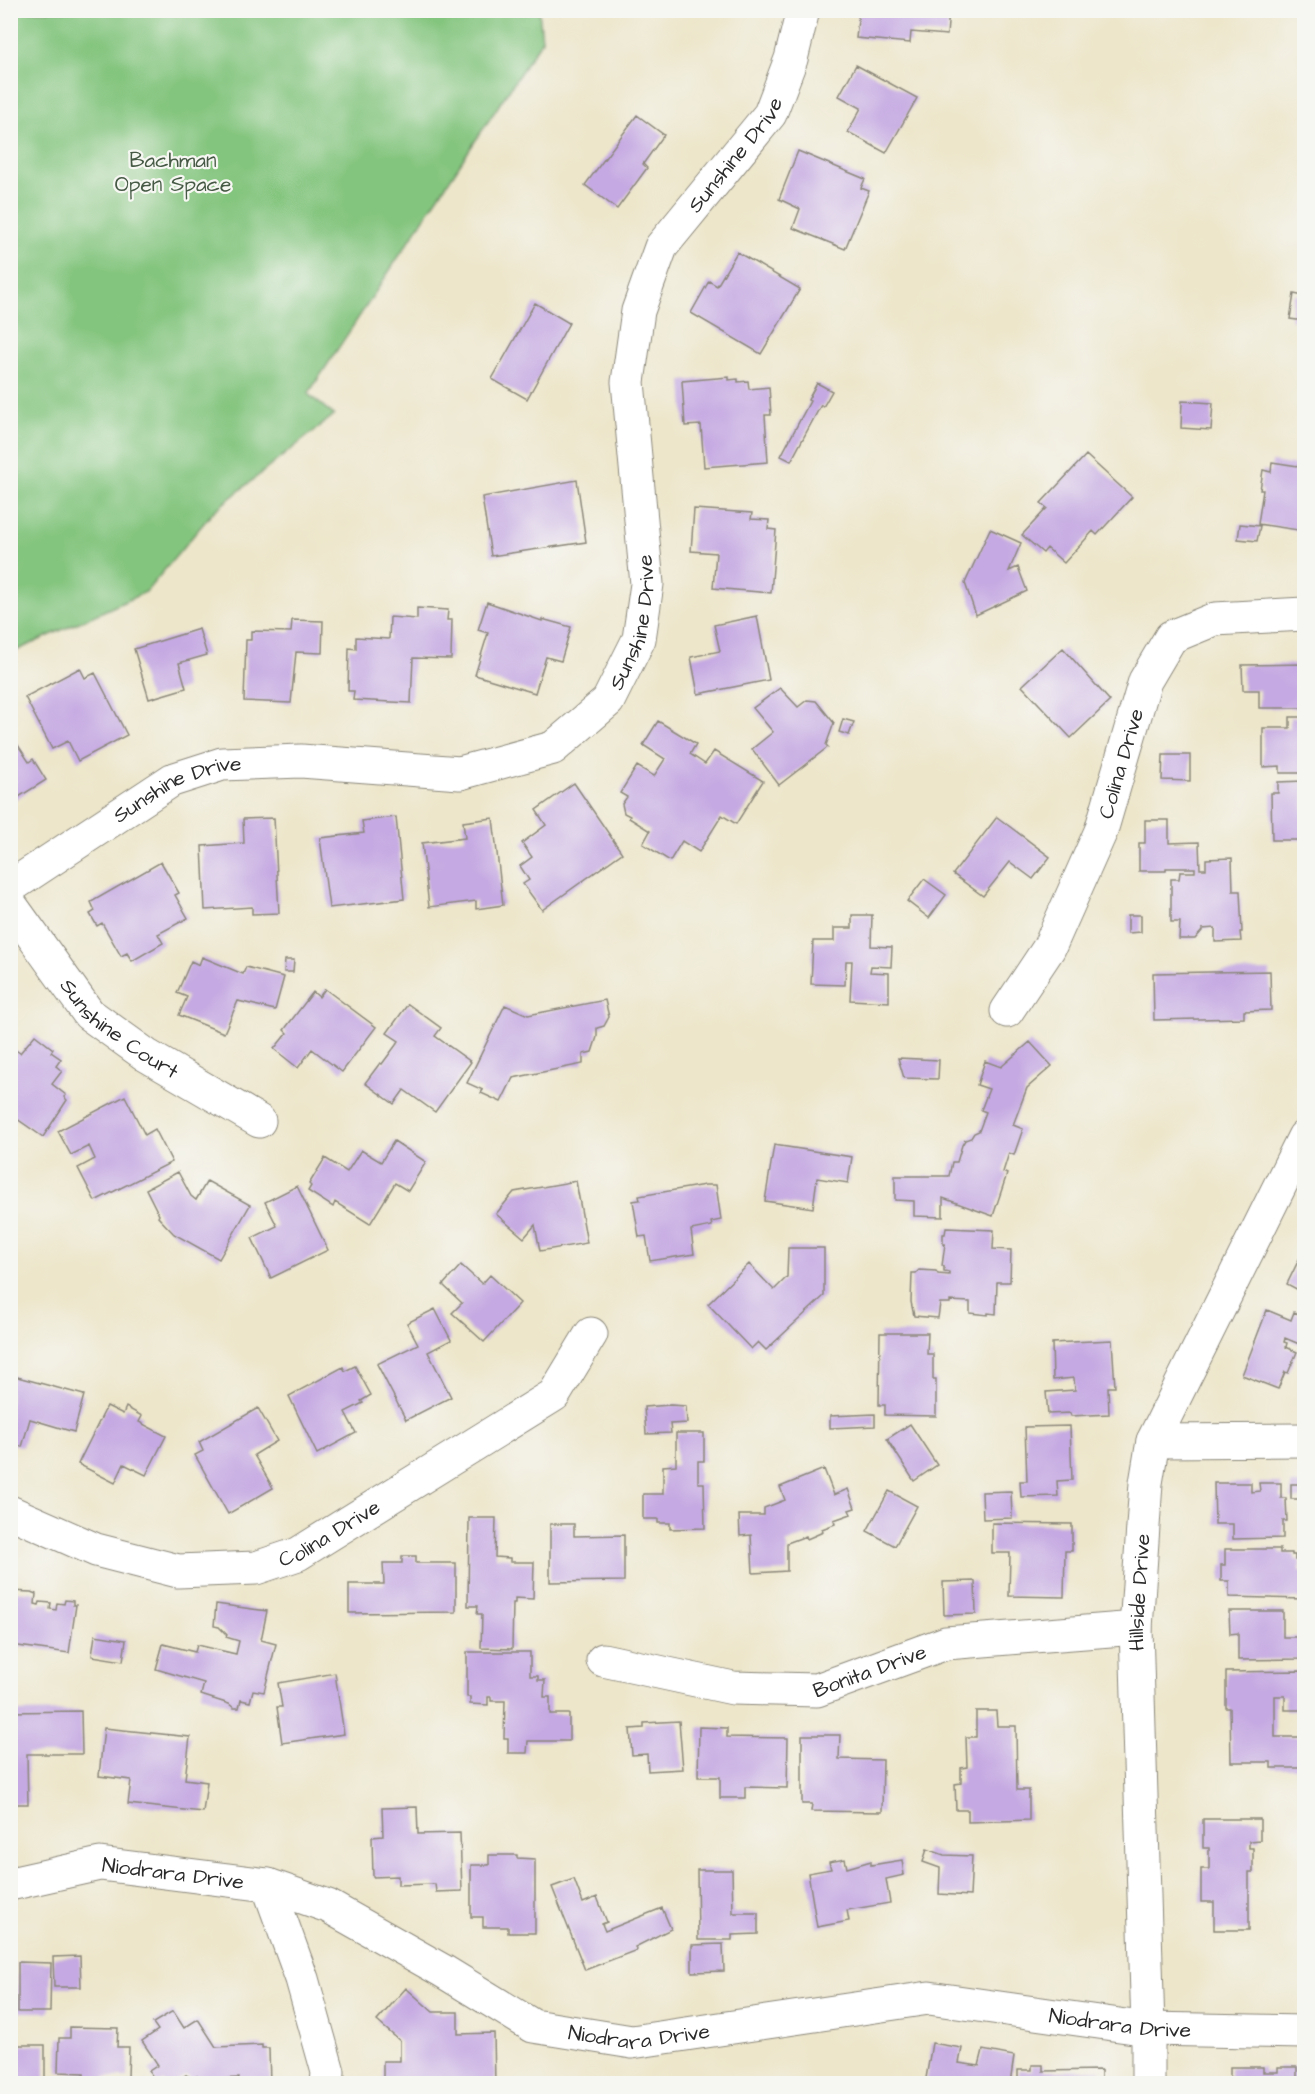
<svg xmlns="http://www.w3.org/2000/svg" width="1315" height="2094" font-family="'Architects Daughter',sans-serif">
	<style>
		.green { fill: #83c57e; stroke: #577854; stroke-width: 1.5 }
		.building { fill: #c5a9e2 }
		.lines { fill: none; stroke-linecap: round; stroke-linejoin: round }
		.minor-casing { stroke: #8c887b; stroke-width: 35 }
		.minor { stroke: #fff; stroke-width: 33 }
		.labels { text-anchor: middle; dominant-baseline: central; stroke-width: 4.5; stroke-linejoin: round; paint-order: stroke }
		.street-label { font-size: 21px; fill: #2b2b2b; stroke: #f6f6f2 }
		.park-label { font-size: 21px; fill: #455944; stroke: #f6f6f2 }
	</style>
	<rect width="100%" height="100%" fill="#f6f6f2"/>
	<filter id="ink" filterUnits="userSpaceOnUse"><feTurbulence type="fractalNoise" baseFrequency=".0167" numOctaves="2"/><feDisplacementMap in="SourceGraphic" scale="12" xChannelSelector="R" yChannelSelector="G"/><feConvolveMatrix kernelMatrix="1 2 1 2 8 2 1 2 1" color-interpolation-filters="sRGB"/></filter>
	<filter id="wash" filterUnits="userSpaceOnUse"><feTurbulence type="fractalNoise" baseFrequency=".008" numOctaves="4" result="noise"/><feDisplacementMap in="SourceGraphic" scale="24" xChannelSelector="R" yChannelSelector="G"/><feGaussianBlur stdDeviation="1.35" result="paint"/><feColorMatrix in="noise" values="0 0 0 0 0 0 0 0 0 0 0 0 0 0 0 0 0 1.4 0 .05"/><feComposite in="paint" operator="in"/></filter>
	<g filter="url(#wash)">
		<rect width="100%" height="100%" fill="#ede6cb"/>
		<!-- green -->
		<path class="green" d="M10 11H539L542 40 308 394 334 415 214 511 146 592 11 653Z"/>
		<g id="blocks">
			<!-- building -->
			<path class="building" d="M859 10H949L947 35 911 32 910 43 856 38Z
				M856 65 917 98 886 153 848 132 861 108 839 96Z
				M637 115 664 135 643 164 647 168 617 209 585 185Z
				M798 151 865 179 861 188 869 191 845 249 793 228 800 209 779 199Z
				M737 252 800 289 761 354 691 313 709 281 717 286Z
				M1294 294 1304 296V321L1290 319Z
				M535 303 569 323 527 399 492 379Z
				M729 377V380L738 379V382L748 381 749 389 769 387 771 415H765L768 462 704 467 701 425 685 426 682 381Z
				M817 383 832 391 823 407 821 405 791 461 781 456 810 401 808 400Z
				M1182 401 1213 403 1211 430 1181 428Z
				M1086 455 1132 497 1097 535 1093 531 1064 563 1047 548 1043 553 1022 535 1047 508 1041 503Z
				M1272 462 1304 467V489L1298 530 1258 524 1263 490H1260L1263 470 1271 472Z
				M577 480 586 542 491 556 482 497Z
				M694 509 752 513 751 519 769 520 768 529 776 530 771 593 713 588 716 553 691 551Z
				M1240 524 1260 526 1257 541 1238 539Z
				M990 529 1021 543 1009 571 1018 567 1027 591 976 615 965 583Z
				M487 602 542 621V619L571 627 561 661 546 657 535 693 475 675 488 633 478 630Z
				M417 608 448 610 447 620H452L451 659 413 658 411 703 353 700 354 691H348L349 648 356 649V637L389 639 390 617 417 619Z
				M757 616 769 680 698 694 691 657 720 651 714 625Z
				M292 620 323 621 322 653 296 652 291 703 244 701 246 640H251V631L291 632Z
				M199 629 207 655 179 663 186 688 149 699 134 649Z
				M1063 648 1110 701 1071 738 1022 686Z
				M1304 664V708H1259V690H1243L1242 665Z
				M80 668 85 678 95 673 127 735 78 761 68 741 52 749 25 697Z
				M780 688 798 707 807 700 816 701 834 723 826 745 828 747 779 785 752 749 773 732 753 708Z
				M1290 717H1304V773H1280V766L1263 767V728H1290Z
				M843 719 854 722 849 735 839 732Z
				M658 721 696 744 690 754 705 764 714 751 763 781 736 824 722 815 699 852 682 841 670 861 643 844 650 831 629 818 630 816 624 813 622 804 627 797 620 793 637 766 654 776 665 759 643 745Z
				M10 733 29 762 33 759 46 780 14 800 10 794Z
				M1163 755H1190V781L1162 780Z
				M1304 781V840H1272L1271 793H1278V782Z
				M574 783 622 853 542 910 523 884 529 880 520 866 532 857 522 843 546 825 536 810Z
				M396 817 404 899 329 908 320 838 364 833 362 821Z
				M997 817 1050 857 1033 879 1010 862 983 896 953 874Z
				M274 818 279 913 252 914V907L205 910 202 846 244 843 243 819Z
				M493 818 503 905 476 909V901L429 907 422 843 465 838 463 822Z
				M1145 820H1169V843L1199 842 1200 869H1206V859L1232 858 1233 891H1240L1242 932H1240L1241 941 1215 942V928L1202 929V931L1195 939H1179L1180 922H1171V879H1179L1180 872H1195V868H1166V871H1139V843H1145Z
				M161 862 179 893 175 895 188 918 158 934 163 943 132 961 127 953 121 956 102 923 97 926 90 914 95 911 91 902Z
				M924 879 946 895 929 918 907 901Z
				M852 915H872L871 946 892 947 891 967 871 966 870 972 889 973V1002L850 1000 852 961H846L845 985 811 984 813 941H834V928H852Z
				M1128 915H1141V932L1128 933Z
				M202 957 243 974 246 967 284 977 275 1010 238 1001 224 1033 179 1015 187 997 177 993 191 961 199 965Z
				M285 960H294L293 972H284Z
				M1270 971 1271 1010 1244 1011V1018L1154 1020 1153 973Z
				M325 989 376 1027 342 1072 312 1049 298 1068 274 1049 287 1033 284 1030 313 992 319 997Z
				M605 1000 609 1017 604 1026 597 1028V1037L592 1052 583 1054V1064L513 1078 501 1102 481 1093 483 1090 467 1083 505 1005 528 1015Z
				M408 1004 441 1028 435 1036 471 1062 435 1112 404 1090 394 1104 365 1083 380 1063 382 1064 399 1041 387 1033Z
				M35 1035 53 1049 51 1052 61 1059 56 1066 62 1071 52 1084 66 1095 64 1097 67 1100 43 1137 10 1114V1054L14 1049 20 1053Z
				M1030 1042 1052 1066 1027 1088 1013 1125 1023 1129 1014 1155 1009 1153 1003 1172 1007 1174 993 1216 943 1198V1217L914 1216V1201L895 1200V1176H949L952 1162H957L962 1145 965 1140 971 1138 974 1133 979 1131 986 1112 981 1110 989 1089 977 1085 985 1061 1001 1067Z
				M898 1058 939 1060 938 1079 904 1078Z
				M125 1096 145 1135 155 1129 172 1162 95 1201 78 1168 95 1159 89 1146 71 1155 58 1131Z
				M394 1141 426 1162 408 1191 395 1183 370 1224 335 1202 333 1207 308 1191 311 1186 309 1184 325 1158 347 1172 361 1150 381 1162Z
				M774 1145 852 1157 848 1183 817 1178 813 1208 765 1201Z
				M178 1172 191 1196 196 1200 207 1181 250 1205 219 1259 174 1234 158 1217 159 1215 146 1189Z
				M576 1181 587 1243 540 1251 535 1225 524 1238 496 1214 514 1192Z
				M705 1185H716L721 1220 711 1222 712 1226 691 1230 694 1254 650 1261 646 1236 639 1237 633 1201 640 1200 639 1196Z
				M297 1186 328 1250 271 1278 252 1238 277 1226 265 1202Z
				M946 1228 994 1230 993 1249 1011 1250 1010 1282H997L996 1314 988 1313V1315L970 1313V1302L950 1301V1303H940L938 1318 914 1316 911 1302 912 1273H916L919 1270 936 1271 938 1274 949 1275V1272L944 1271V1266H942L945 1244H943V1234H945Z
				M788 1248H824V1296L766 1350 758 1342 751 1349 708 1304 749 1264 774 1290 787 1277Z
				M1304 1249V1293L1287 1284Z
				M461 1265 482 1284 490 1275 520 1303 484 1342 452 1313 462 1303 443 1285Z
				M435 1309 451 1340 428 1352 451 1397 406 1420 377 1364 418 1344 407 1323Z
				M1267 1310 1291 1320 1294 1312 1304 1316V1346L1285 1338 1284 1342 1287 1343 1286 1347 1297 1352 1288 1373 1285 1372 1278 1389 1242 1375Z
				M880 1333H928L927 1354H933V1379H936V1416L885 1415V1405H879Z
				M1112 1340 1115 1387H1108L1109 1414 1071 1416 1070 1413 1048 1414 1046 1392 1075 1390 1074 1378 1053 1380 1052 1343Z
				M355 1366 371 1395 361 1401 363 1403 345 1412 356 1433 317 1454 289 1396 343 1367 345 1371Z
				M10 1375 84 1395 74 1432 30 1419 22 1447 10 1443Z
				M670 1405 686 1406 687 1423 670 1424 671 1433 646 1434 644 1407Z
				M107 1406 123 1414 126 1407 142 1416 139 1422 166 1436 146 1475 124 1464 115 1483 78 1464Z
				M258 1408 277 1441 254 1455 273 1488 228 1514 195 1455 203 1451 199 1442Z
				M875 1414V1426L830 1428V1416Z
				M910 1424 937 1465 914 1481 887 1439Z
				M1070 1426 1072 1480 1057 1481 1058 1496 1021 1497 1020 1481H1027L1025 1427Z
				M676 1433H704V1461H698V1483H704L705 1528 670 1529V1523H658V1519H643V1494H663V1466L676 1465Z
				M824 1469 834 1495 848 1489 855 1508 849 1510 851 1514 834 1520 835 1524 822 1529 823 1532 807 1539 806 1536 787 1543V1571L753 1573 751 1535 740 1536 739 1515H764V1508L785 1500 780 1487Z
				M1214 1483H1251V1492L1260 1491 1259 1483H1281V1498H1286L1287 1521H1283V1538L1233 1539V1524H1215Z
				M1291 1484H1304V1499H1291Z
				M889 1491 917 1506 895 1546 867 1531Z
				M1011 1491 1012 1518 983 1519 982 1492Z
				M469 1518H496L495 1557 510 1558V1562H534L533 1599 515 1598V1603H513L512 1649 481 1648 482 1614H477L478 1606H468Z
				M992 1523 1072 1524V1551H1065L1064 1597 1009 1596 1010 1553H992Z
				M550 1524H574V1536L624 1535V1581L550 1582Z
				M1225 1549H1280V1553H1292V1555H1295V1560H1300V1571H1304V1599L1229 1597V1581H1221V1565H1225Z
				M402 1556H416V1563H456V1612L349 1613V1584H384L383 1563H402Z
				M975 1581 976 1614 944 1615 943 1582Z
				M10 1591 31 1592 36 1594 35 1604 39 1605 40 1602 51 1603 50 1609 56 1610 57 1603 64 1604 65 1600 73 1601V1605H76L69 1653 11 1645 12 1635 10 1634Z
				M216 1604 267 1611 261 1640 276 1644 264 1692 253 1690 250 1702 241 1700 239 1708H234L229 1704 201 1695 204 1683 156 1669 163 1644 195 1652 197 1645 236 1654 239 1641 226 1637 227 1635 219 1627 214 1626Z
				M1229 1611H1283V1637H1304V1659L1238 1660V1633L1230 1634Z
				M95 1635 126 1640 123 1661 92 1656Z
				M467 1652H530V1676H538V1680H545L544 1697H550V1714H569V1741H528L527 1753H508V1738H504L505 1701H491V1697H488V1705L470 1704V1697H467Z
				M1304 1671V1710H1285V1696H1275V1737H1301V1768H1271V1762H1231L1230 1708H1226V1672Z
				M335 1673 344 1734 282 1743 277 1707H282L278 1683Z
				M81 1711 82 1754H27L28 1804H10V1712Z
				M976 1711H996L997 1726H1016L1017 1790H1029V1820L968 1822V1810H956L955 1784 961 1783V1768L967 1767 966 1737H976Z
				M679 1721 683 1769 648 1771 647 1754 632 1755 630 1729 644 1728V1723Z
				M699 1727 727 1728V1737L788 1738 787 1788 745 1787V1798H720V1777H698Z
				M104 1728 190 1737 185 1779 207 1782 203 1812 128 1804 131 1780 99 1776Z
				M802 1735H840L839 1759 883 1760 882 1812 811 1811 812 1804H802Z
				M417 1807 418 1834 460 1833 462 1891 436 1892 435 1884 398 1885V1876L373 1877 372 1837 383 1836 382 1808Z
				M1203 1819H1260V1840L1249 1841V1848H1253V1872H1249V1930H1214V1902H1201V1869H1209V1848H1203Z
				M927 1849 944 1855 972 1856 970 1896 939 1894 940 1868 923 1862Z
				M489 1855H517V1858L535 1859V1933H508V1927H483V1917H471V1865H489Z
				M845 1859 847 1868 871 1861V1865L902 1860 904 1875 886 1879 890 1903 847 1910 849 1921 817 1927 808 1873 831 1869 829 1862Z
				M697 1870H732L733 1913H758V1934L732 1935V1940H698Z
				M574 1879 583 1903 597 1897 607 1922 602 1924 605 1931 662 1908 671 1929 635 1947 637 1950 585 1970 552 1887Z
				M723 1944 724 1971 692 1972V1945Z
				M80 1956 81 1987H54L53 1957Z
				M18 1962 51 1963 50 2012H18Z
				M406 1988 433 2012H458V2034L494 2033 495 2084H383V2061H400V2041L377 2021Z
				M173 2011 184 2028 198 2019 216 2047 262 2045V2048H269L270 2084H238L239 2078 219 2079 217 2082 210 2084 197 2076 195 2080 186 2075 173 2084H166L164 2081 157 2084 149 2071 158 2065 142 2041 158 2030 153 2023Z
				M70 2027 118 2028 117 2047H129L128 2077H105L104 2083H84V2073L58 2072 59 2038H70Z
				M932 2043 962 2048 959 2063 979 2066 983 2050 1014 2056 1010 2084H925Z
				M10 2045H45V2084H10Z
				M1032 2065H1043V2071L1101 2070V2084H1018V2070H1032Z
				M1230 2067H1263V2072H1278V2067H1297V2084H1230Z"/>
		</g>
	</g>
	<g filter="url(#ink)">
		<use href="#blocks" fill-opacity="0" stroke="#8c887b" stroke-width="1.5"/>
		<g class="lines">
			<!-- minor casing -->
			<g class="minor-casing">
				<g id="minor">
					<path id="s1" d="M10 887 172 780 222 764 301 761 460 773 553 748 608 701 639 639 647 584 628 382 638 311 661 247 770 114 791 59 803 10"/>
					<path id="s2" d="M10 904 89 1014 146 1055 259 1121"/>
					<path id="s3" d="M1007 1011 1049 948 1101 831 1145 681 1171 637 1215 619 1304 614"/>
					<path d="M1153 1441 1304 1440"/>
					<path id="s4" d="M10 1512 96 1550 178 1571 256 1568 298 1554 554 1395 591 1334"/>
					<path id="s5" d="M603 1660 733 1688 817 1690 946 1643 1136 1628"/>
					<path id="s6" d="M10 1884 100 1864 268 1885 328 1906 443 1971 533 2026 632 2042 929 1998 1148 2029 1304 2032"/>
					<path d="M268 1885 302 1979 328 2072 327 2084"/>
					<path id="s7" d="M1148 2084V2029L1136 1628 1146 1483 1153 1441 1304 1137"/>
				</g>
			</g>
			<!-- minor -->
			<use href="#minor" class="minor"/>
		</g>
	</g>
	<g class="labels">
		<!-- street labels -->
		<g class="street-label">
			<text stroke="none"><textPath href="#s1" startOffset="1240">Sunshine Drive</textPath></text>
			<text stroke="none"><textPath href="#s1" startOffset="738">Sunshine Drive</textPath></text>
			<text stroke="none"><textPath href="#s3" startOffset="274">Colina Drive</textPath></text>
			<text stroke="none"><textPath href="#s1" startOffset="196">Sunshine Drive</textPath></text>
			<text stroke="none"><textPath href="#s2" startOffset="168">Sunshine Court</textPath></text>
			<text stroke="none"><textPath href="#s4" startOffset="338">Colina Drive</textPath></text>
			<text stroke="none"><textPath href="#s7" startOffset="492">Hillside Drive</textPath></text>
			<text stroke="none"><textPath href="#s5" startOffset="273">Bonita Drive</textPath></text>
			<text stroke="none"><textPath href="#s6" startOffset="166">Niodrara Drive</textPath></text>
			<text stroke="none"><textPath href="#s6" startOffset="1156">Niodrara Drive</textPath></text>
			<text stroke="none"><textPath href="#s6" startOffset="670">Niodrara Drive</textPath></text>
		</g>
		<!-- park labels -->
		<g class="park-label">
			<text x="173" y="160">Bachman<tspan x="173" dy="24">Open Space</tspan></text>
		</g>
	</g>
	<!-- margin -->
	<rect width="1315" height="2094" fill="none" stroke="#f6f6f2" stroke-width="36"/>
</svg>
